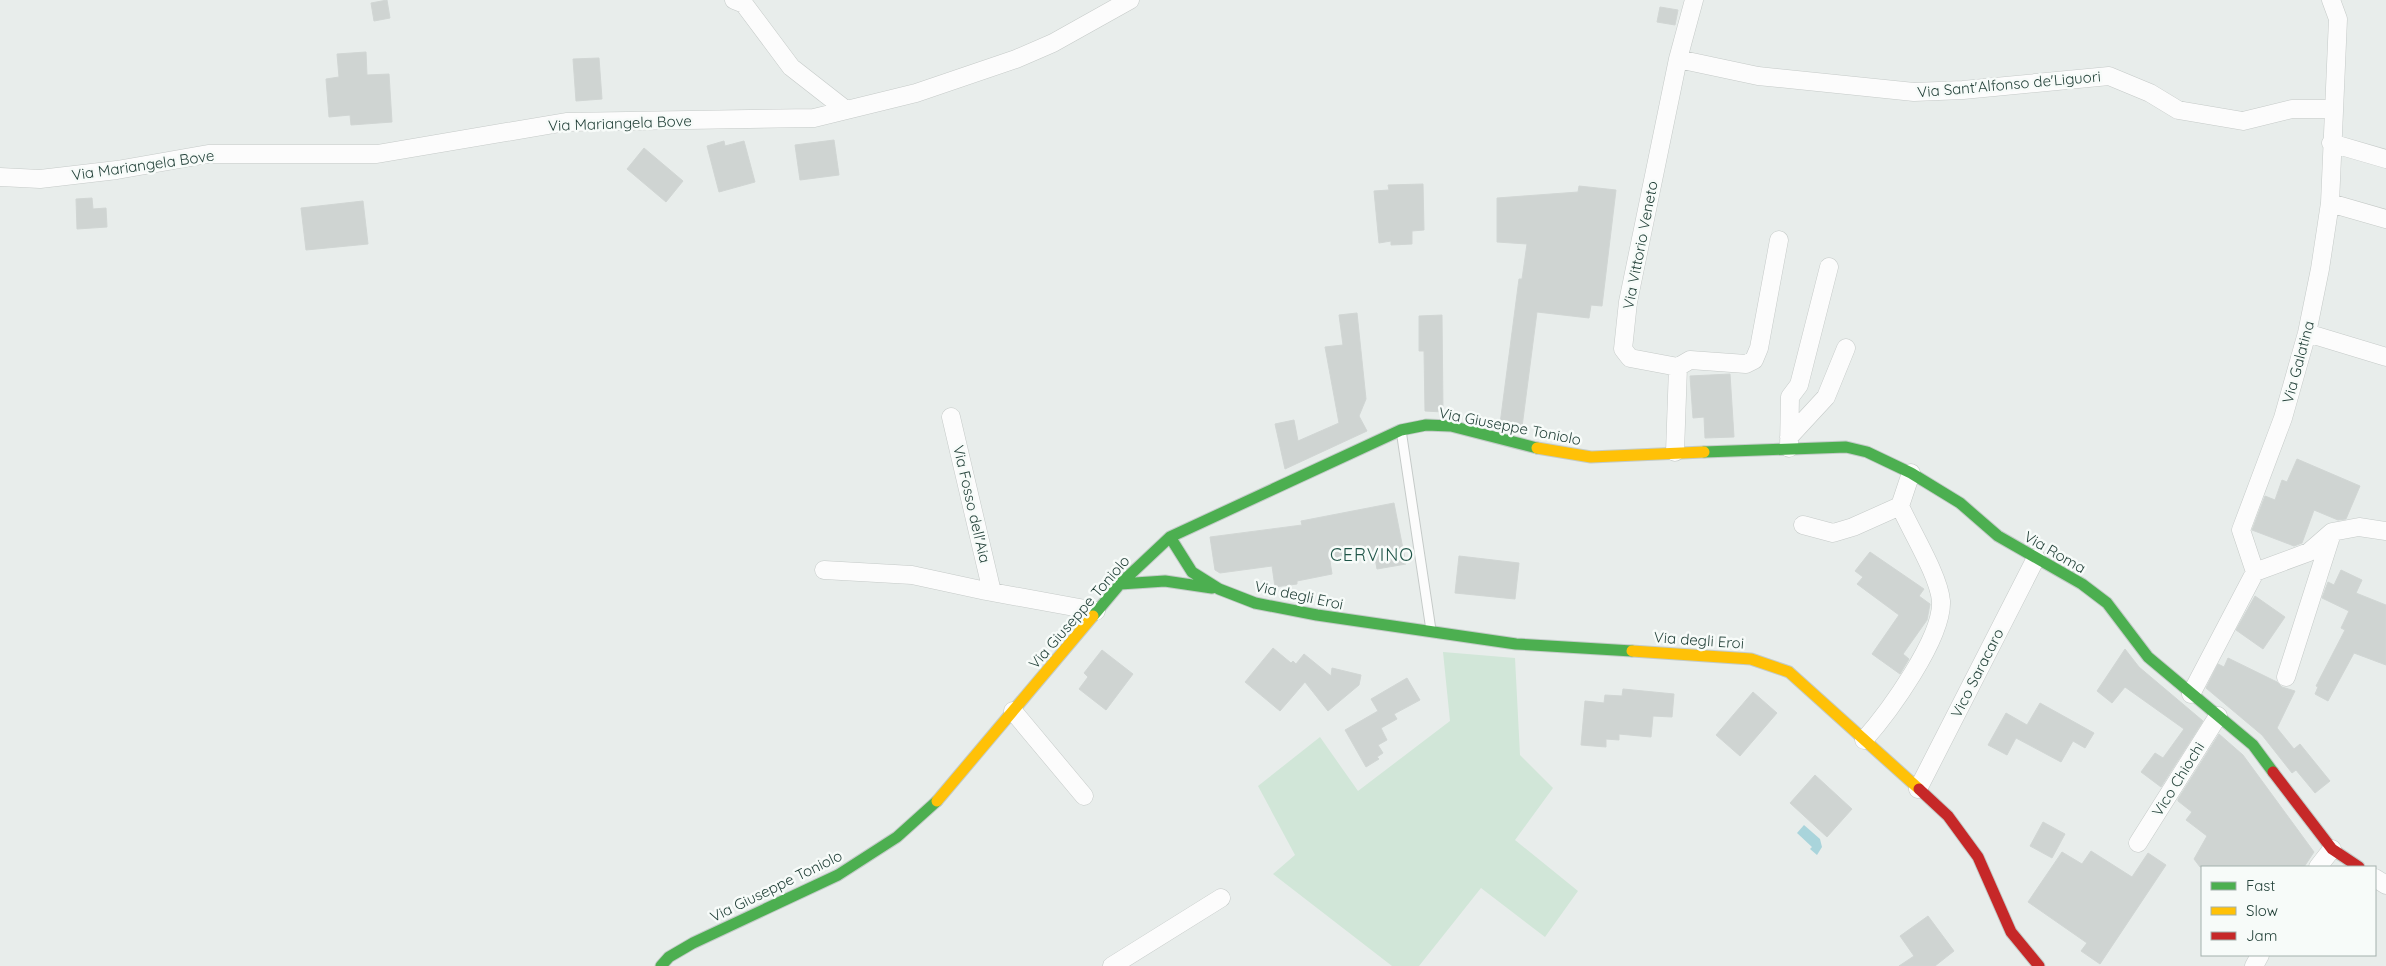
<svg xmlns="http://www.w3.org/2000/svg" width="2386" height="966" font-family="Quicksand,sans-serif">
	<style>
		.green { fill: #d1e6d8 }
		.water { fill: #a9d4db }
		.building { fill: #cfd4d2; stroke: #d1d6d4 }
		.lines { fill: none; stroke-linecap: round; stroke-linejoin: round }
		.lane-casing { stroke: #c5cac8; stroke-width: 11 }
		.street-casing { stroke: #c5cac8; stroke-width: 19 }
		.fast-casing { stroke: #c3cbc8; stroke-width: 13 }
		.slow-casing { stroke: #c3cbc8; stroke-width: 13 }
		.jam-casing { stroke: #c3cbc8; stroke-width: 13 }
		.lane { stroke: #fcfcfc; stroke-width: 9 }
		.street { stroke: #fcfcfc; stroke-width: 18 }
		.fast { stroke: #4caf50; stroke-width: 11 }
		.slow { stroke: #ffc107; stroke-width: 11 }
		.jam { stroke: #c62828; stroke-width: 11 }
		.labels { text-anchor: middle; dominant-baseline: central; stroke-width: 5; stroke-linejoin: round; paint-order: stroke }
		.street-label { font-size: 15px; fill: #24423a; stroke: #f7fbf9 }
		.quarter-label { font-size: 18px; letter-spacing: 1px; fill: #1f5548; stroke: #f7fbf9 }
	</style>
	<rect width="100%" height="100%" fill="#e8edeb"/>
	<!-- green -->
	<path class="green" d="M1443 652 1515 658 1520 755 1553 788 1515 840 1578 891 1545 937 1481 888 1419 966H1392L1273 874 1295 855 1258 786 1320 737 1358 791 1450 721Z"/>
	<!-- water -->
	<path class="water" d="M1804 825 1820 839 1822 847 1817 855 1810 849 1812 847 1797 833Z"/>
	<!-- building -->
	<path class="building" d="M387 0 390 18 374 21 371 3Z
		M1660 7 1678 10 1675 25 1657 22Z
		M366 52 367 75 389 74 392 122 351 125 350 115 329 117 326 79 339 77 337 54Z
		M599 58 602 99 576 101 573 59Z
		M834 140 839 175 800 180 795 145Z
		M724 141 725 146 744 141 755 182 719 192 707 146Z
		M644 148 683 181 666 202 627 169Z
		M1423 184 1424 230 1412 231V244L1391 245V241L1379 243 1374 191 1389 190 1388 185Z
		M1579 186 1616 190 1602 306 1591 305 1589 318 1537 312 1522 427 1500 424 1519 279H1522L1527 244 1497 242V198L1578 192Z
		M92 198 93 209 106 208 107 227 77 229 76 199Z
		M363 201 368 244 306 250 301 208Z
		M1357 313 1366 399 1359 416 1367 431 1285 469 1275 424 1294 420 1298 441 1339 423 1325 347 1343 345 1339 315Z
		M1442 315 1443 412 1425 411 1424 351H1419V316Z
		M1730 374 1734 437 1705 438 1704 417 1693 418 1690 376Z
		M2297 459 2360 486 2346 519 2338 520 2314 510 2302 543 2294 546 2252 530 2265 496 2275 500 2282 480 2287 482Z
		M1394 503 1406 564 1377 569 1374 552 1330 561 1332 574 1297 581V584L1275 587 1272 566 1220 573 1215 570 1210 537 1302 525 1301 521Z
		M1870 552 1924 589 1919 596 1930 604 1927 620 1903 654 1909 659 1900 674 1872 654 1899 615 1857 584 1863 577 1855 571Z
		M1459 556 1519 563 1515 599 1455 593Z
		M2341 570 2362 580 2356 593 2386 605V665L2354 653 2328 701 2315 694 2318 687 2316 686 2345 630 2341 628 2349 611 2322 598 2328 582 2334 585Z
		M2255 596 2285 617 2263 649 2236 630Z
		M1273 648 1291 663 1293 661 1296 664 1304 654 1331 676 1332 668 1361 675 1359 685 1328 711 1305 682 1280 711 1245 682Z
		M2125 649 2139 667 2203 721 2161 787 2141 772 2155 753 2163 758 2184 729 2125 687 2112 703 2097 691Z
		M1102 650 1133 674 1106 710 1079 689 1088 677 1084 673Z
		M2228 658 2277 682 2282 687 2295 691 2277 728 2294 749 2300 744 2330 781 2315 793 2296 770 2292 773 2262 735 2206 688 2218 664 2224 667Z
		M1407 678 1420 700 1394 714 1397 719 1381 728 1387 740 1378 745 1383 753 1377 757 1379 759 1366 767 1345 730 1378 711 1371 699Z
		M1623 689 1674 694 1672 717 1653 716 1651 737 1619 734V740L1606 739V747L1581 745 1585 701 1604 703 1605 695 1622 696Z
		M1753 692 1777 713 1740 756 1716 735Z
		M2040 703 2094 733 2085 748 2073 741 2061 762 2016 738 2007 755 1988 745 2006 713 2027 725Z
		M2219 734 2243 755 2314 852 2304 867H2200L2194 859 2207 836 2186 820 2192 812 2178 801V799Z
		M1815 775 1852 809 1827 837 1790 803Z
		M2043 822 2065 834 2052 858 2030 846Z
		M2091 851 2132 877 2148 853 2166 865 2100 964 2081 951 2087 943 2028 902 2062 852 2082 864Z
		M1928 916 1954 951 1935 966H1899L1914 956 1900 936Z"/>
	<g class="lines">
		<!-- lane casing -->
		<g class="lane-casing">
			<path id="lane" d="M1401 430 1431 630"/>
		</g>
		<!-- street casing -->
		<g class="street-casing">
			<path id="street" d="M734 0 744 4 791 67 846 110
				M1678 59 1758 76 1914 92 1963 90 2109 76 2150 93 2178 110 2243 121 2292 109H2332
				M2331 143 2386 159
				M0 177 40 179 117 170 208 154H377L566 122 814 118 916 93 1016 59 1053 43 1130 0
				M2330 203 2386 219
				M2307 333 2386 357
				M1678 367 1690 360 1746 364 1754 360 1759 348 1779 240
				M951 417 992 592
				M1789 437 1826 397 1846 348
				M1789 448 1790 397 1799 385 1829 267
				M1675 452 1678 367 1630 358 1623 349 1628 302 1678 59 1694 0
				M1803 525 1833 533 1853 527 1900 506
				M824 570 912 575 986 591 1096 611
				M2255 572 2241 530 2283 418 2307 333 2320 269 2330 203 2338 19 2331 0
				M2286 677 2332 533
				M2191 694 2255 572 2309 552 2332 532 2359 527 2386 531
				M1013 711 1084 796
				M1864 740C1888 713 1943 638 1941 601 1939 576 1911 531 1900 506L1911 473
				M1918 789 2036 558
				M2138 843 2218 716
				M2318 867 2332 849
				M2375 878 2386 885
				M1112 966 1221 898
				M2254 966 2260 955"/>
		</g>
		<!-- fast casing -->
		<g class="fast-casing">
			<path id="fast" d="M1704 452 1846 447 1867 452 1911 473 1960 503 1998 536 2082 584 2107 603 2148 657 2253 745 2273 772
				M1170 537 1192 572 1219 589 1255 603 1317 615 1516 644 1632 651
				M1120 584 1165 581 1212 588
				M1093 616 1120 584 1170 537 1401 430 1426 425 1451 426 1537 448
				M661 966 669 957 693 943 838 875 897 837 937 801"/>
		</g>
		<!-- slow casing -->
		<g class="slow-casing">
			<path id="slow" d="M1537 448 1591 457 1704 452
				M1632 651 1751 659 1789 672 1919 789
				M937 801 1093 616"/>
		</g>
		<!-- jam casing -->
		<g class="jam-casing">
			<path id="jam" d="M2273 772 2332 849 2359 867
				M1919 789 1948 816 1978 857 2011 932 2039 966"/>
		</g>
		<!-- lane -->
		<use href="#lane" class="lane"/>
		<!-- street -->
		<use href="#street" class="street"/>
		<!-- fast -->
		<use href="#fast" class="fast"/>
		<!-- slow -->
		<use href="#slow" class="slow"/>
		<!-- jam -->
		<use href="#jam" class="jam"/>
	</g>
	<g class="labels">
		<!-- street labels -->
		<g class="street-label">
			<text transform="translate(2009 84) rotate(-5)">Via Sant'Alfonso de'Liguori</text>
			<text transform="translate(620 123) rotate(-2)">Via Mariangela Bove</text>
			<text transform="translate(143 165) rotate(-8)">Via Mariangela Bove</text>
			<text transform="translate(1640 245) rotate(-79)">Via Vittorio Veneto</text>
			<text transform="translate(2298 362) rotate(-75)">Via Galatina</text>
			<text transform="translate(1510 426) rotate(11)">Via Giuseppe Toniolo</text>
			<text transform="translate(972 504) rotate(77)">Via Fosso dell'Aia</text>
			<text transform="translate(2055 552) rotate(30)">Via Roma</text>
			<text transform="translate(1299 595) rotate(12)">Via degli Eroi</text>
			<text transform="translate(1079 612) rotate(-49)">Via Giuseppe Toniolo</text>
			<text transform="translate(1699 640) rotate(4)">Via degli Eroi</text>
			<text transform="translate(1977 673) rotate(-63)">Vico Saracaro</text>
			<text transform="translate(2178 779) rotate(-58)">Vico Chiochi</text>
			<text transform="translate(776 886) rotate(-26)">Via Giuseppe Toniolo</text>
		</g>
		<!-- quarter labels -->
		<g class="quarter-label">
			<text x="1372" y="554">CERVINO</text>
		</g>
	</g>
	<!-- legend -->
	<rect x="2201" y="866" width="175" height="90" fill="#f7fbf9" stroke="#a3b1ad"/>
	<rect x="2211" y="882" width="25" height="8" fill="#4caf50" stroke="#a3b1ad"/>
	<text x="2246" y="891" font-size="15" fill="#24423a">Fast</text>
	<rect x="2211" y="907" width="25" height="8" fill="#ffc107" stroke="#a3b1ad"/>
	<text x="2246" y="916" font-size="15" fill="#24423a">Slow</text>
	<rect x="2211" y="932" width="25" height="8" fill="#c62828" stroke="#a3b1ad"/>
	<text x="2246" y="941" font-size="15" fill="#24423a">Jam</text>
</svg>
